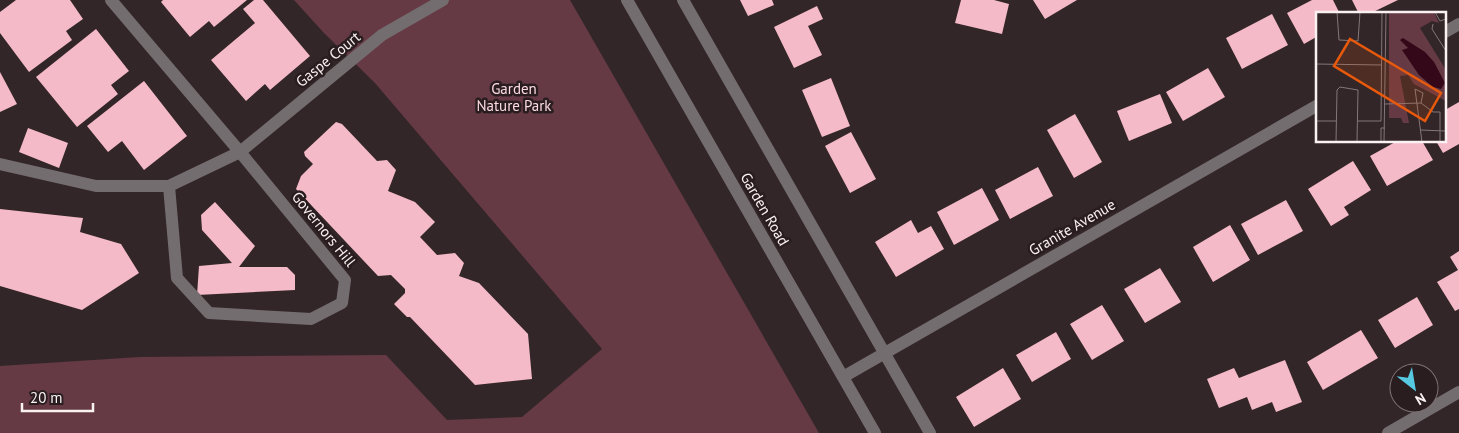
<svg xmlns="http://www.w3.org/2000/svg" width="1459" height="433" font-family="'PT Sans',sans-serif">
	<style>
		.green { fill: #653a45 }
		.building { fill: #f5bac8 }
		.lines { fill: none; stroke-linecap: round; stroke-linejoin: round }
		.minor { stroke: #746d6f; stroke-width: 12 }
		.labels { text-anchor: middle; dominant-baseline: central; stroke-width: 5; stroke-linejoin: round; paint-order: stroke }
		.street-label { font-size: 15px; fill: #faf1f2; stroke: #291d20 }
		.park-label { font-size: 15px; fill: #fddae1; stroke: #291d20 }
		.inset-road { fill: none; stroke: #837779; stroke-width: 1 }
		.view { fill: #e8590c; fill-opacity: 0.15; stroke: #e8590c; stroke-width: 2.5 }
		.inset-edge { fill: none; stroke: #faf1f2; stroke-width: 2.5 }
	</style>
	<rect width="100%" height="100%" fill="#332629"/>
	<!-- green -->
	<path class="green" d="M294 0H570L819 433H0V366L140 357 386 355 447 420 522 417 602 349 375 83 324 33Z"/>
	<!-- building -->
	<path class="building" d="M16 0H70L83 19 66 31 72 40 29 72 0 33V12Z
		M163 0H247L214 27 209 21 190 37 161 2Z
		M254 0H263L310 56 270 90 265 84 246 101 211 60 255 23 243 9Z
		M740 0H772L774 5 748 16Z
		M961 0H994L1009 4 1002 34 955 23Z
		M1033 0H1077L1045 19Z
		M1312 0H1333L1340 14H1318V36L1304 44 1287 13Z
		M1352 0H1398L1369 14H1359Z
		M817 6 823 19 808 26 822 55 794 68 774 27Z
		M1272 14 1288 45 1242 69 1226 38Z
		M96 29 129 71 111 85 118 94 77 127 36 77Z
		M1208 68 1225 97 1183 121 1166 92Z
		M0 72 17 104 0 112Z
		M831 78 850 126 822 137 802 90Z
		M144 81 187 136 144 170 122 141 108 152 87 126Z
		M1160 94 1172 123 1129 141 1117 111Z
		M1459 102V144L1443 153 1436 141H1445V110Z
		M1075 114 1102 162 1074 178 1047 130Z
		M336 122 342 124 377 161 387 160 396 170 388 191 415 202 435 222 420 237 437 255 455 253 464 263 459 276 479 283 528 334 532 379 475 385 410 317H407L394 304 405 293V289L391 275 378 276 296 189 301 176 313 164 305 156 304 152Z
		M28 128 68 143 59 168 19 152Z
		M851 132 876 179 850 193 825 146Z
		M1397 141H1422L1433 160 1387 186 1370 156Z
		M1353 161 1371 190 1344 207 1349 215 1331 226 1308 189Z
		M1038 167 1053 196 1010 219 995 190Z
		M982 188 999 220 954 245 937 212Z
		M1286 200 1303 231 1258 255 1241 224Z
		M215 202 255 246 239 267H287L295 275V290L197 295 199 266 232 263 202 230 201 215Z
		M0 209 83 218 80 232 121 244 139 273 82 310 0 286Z
		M911 220 918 233 931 226 944 249 896 277 875 242Z
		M1230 225 1250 260 1213 282 1193 247Z
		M1459 251V309L1455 311 1437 282 1458 270 1450 257Z
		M1160 268 1181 302 1145 323 1124 289Z
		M1417 297 1433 325 1395 348 1378 320Z
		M1102 305 1124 341 1092 360 1070 324Z
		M1361 330 1378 358 1323 390 1307 362Z
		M1056 332 1071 359 1032 382 1016 355Z
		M1285 360 1302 402 1276 412 1272 402 1252 410 1247 397 1219 408 1207 379 1234 368 1239 378Z
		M1003 368 1021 399 974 427 956 397Z"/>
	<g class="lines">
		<!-- minor -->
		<path class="minor" d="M111 0 240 152 345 280 342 303 311 319 209 313 177 278 169 186
			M627 0 875 433
			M683 0 930 433
			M1445 32 1459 24
			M0 164 96 186H169L240 152 382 35 443 0
			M843 377 1318 105
			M1388 433 1459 392"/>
	</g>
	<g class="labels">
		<!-- street labels -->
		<g class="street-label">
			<text transform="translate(328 59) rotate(-39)">Gaspe Court</text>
			<text transform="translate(765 209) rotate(60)">Garden Road</text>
			<text transform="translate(1072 227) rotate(-30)">Granite Avenue</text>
			<text transform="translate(324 229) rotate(51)">Governors Hill</text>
		</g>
		<!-- park labels -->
		<g class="park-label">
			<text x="514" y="88">Garden<tspan x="514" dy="17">Nature Park</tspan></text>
		</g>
	</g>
	<!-- overview -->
	<g transform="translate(1316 12)">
		<rect width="130" height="130" fill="#332629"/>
		<path d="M73 0H118L123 11 116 9 104 16 130 58V89L98 72 92 63 84 64 93 111H87L85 106H73Z" fill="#653a45"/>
		<path d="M87 26 109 40 118 50 129 71 125 77 117 75 103 63 86 38 92 36 84 28Z" fill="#340818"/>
		<path class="inset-road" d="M21 0 23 28 42 29 44 0M119 0 124 9 130 7M117 12 116 17 130 39M0 52 66 53M105 91 107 81 99 77 106 130M69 92 105 91 117 100H124V130M0 109H20M42 109H65M65 109 66 0M104 118 130 119M20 130 21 78 24 75 42 78 41 130M65 130V116H69M68 130 70 0"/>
		<path class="view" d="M34 27 125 81 109 109 18 54Z"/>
		<rect width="130" height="130" class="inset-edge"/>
	</g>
	<!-- north arrow -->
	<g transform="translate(1414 388) rotate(149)"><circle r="24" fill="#291d20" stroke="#7d7274"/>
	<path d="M0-4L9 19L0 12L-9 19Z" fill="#56c9e1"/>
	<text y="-8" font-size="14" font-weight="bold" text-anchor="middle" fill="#faf1f2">N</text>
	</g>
	<!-- scale -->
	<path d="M22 403v8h71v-8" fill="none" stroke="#faf1f2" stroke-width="2.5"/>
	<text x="30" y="403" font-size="15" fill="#faf1f2" stroke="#291d20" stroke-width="4" paint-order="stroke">20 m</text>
</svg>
